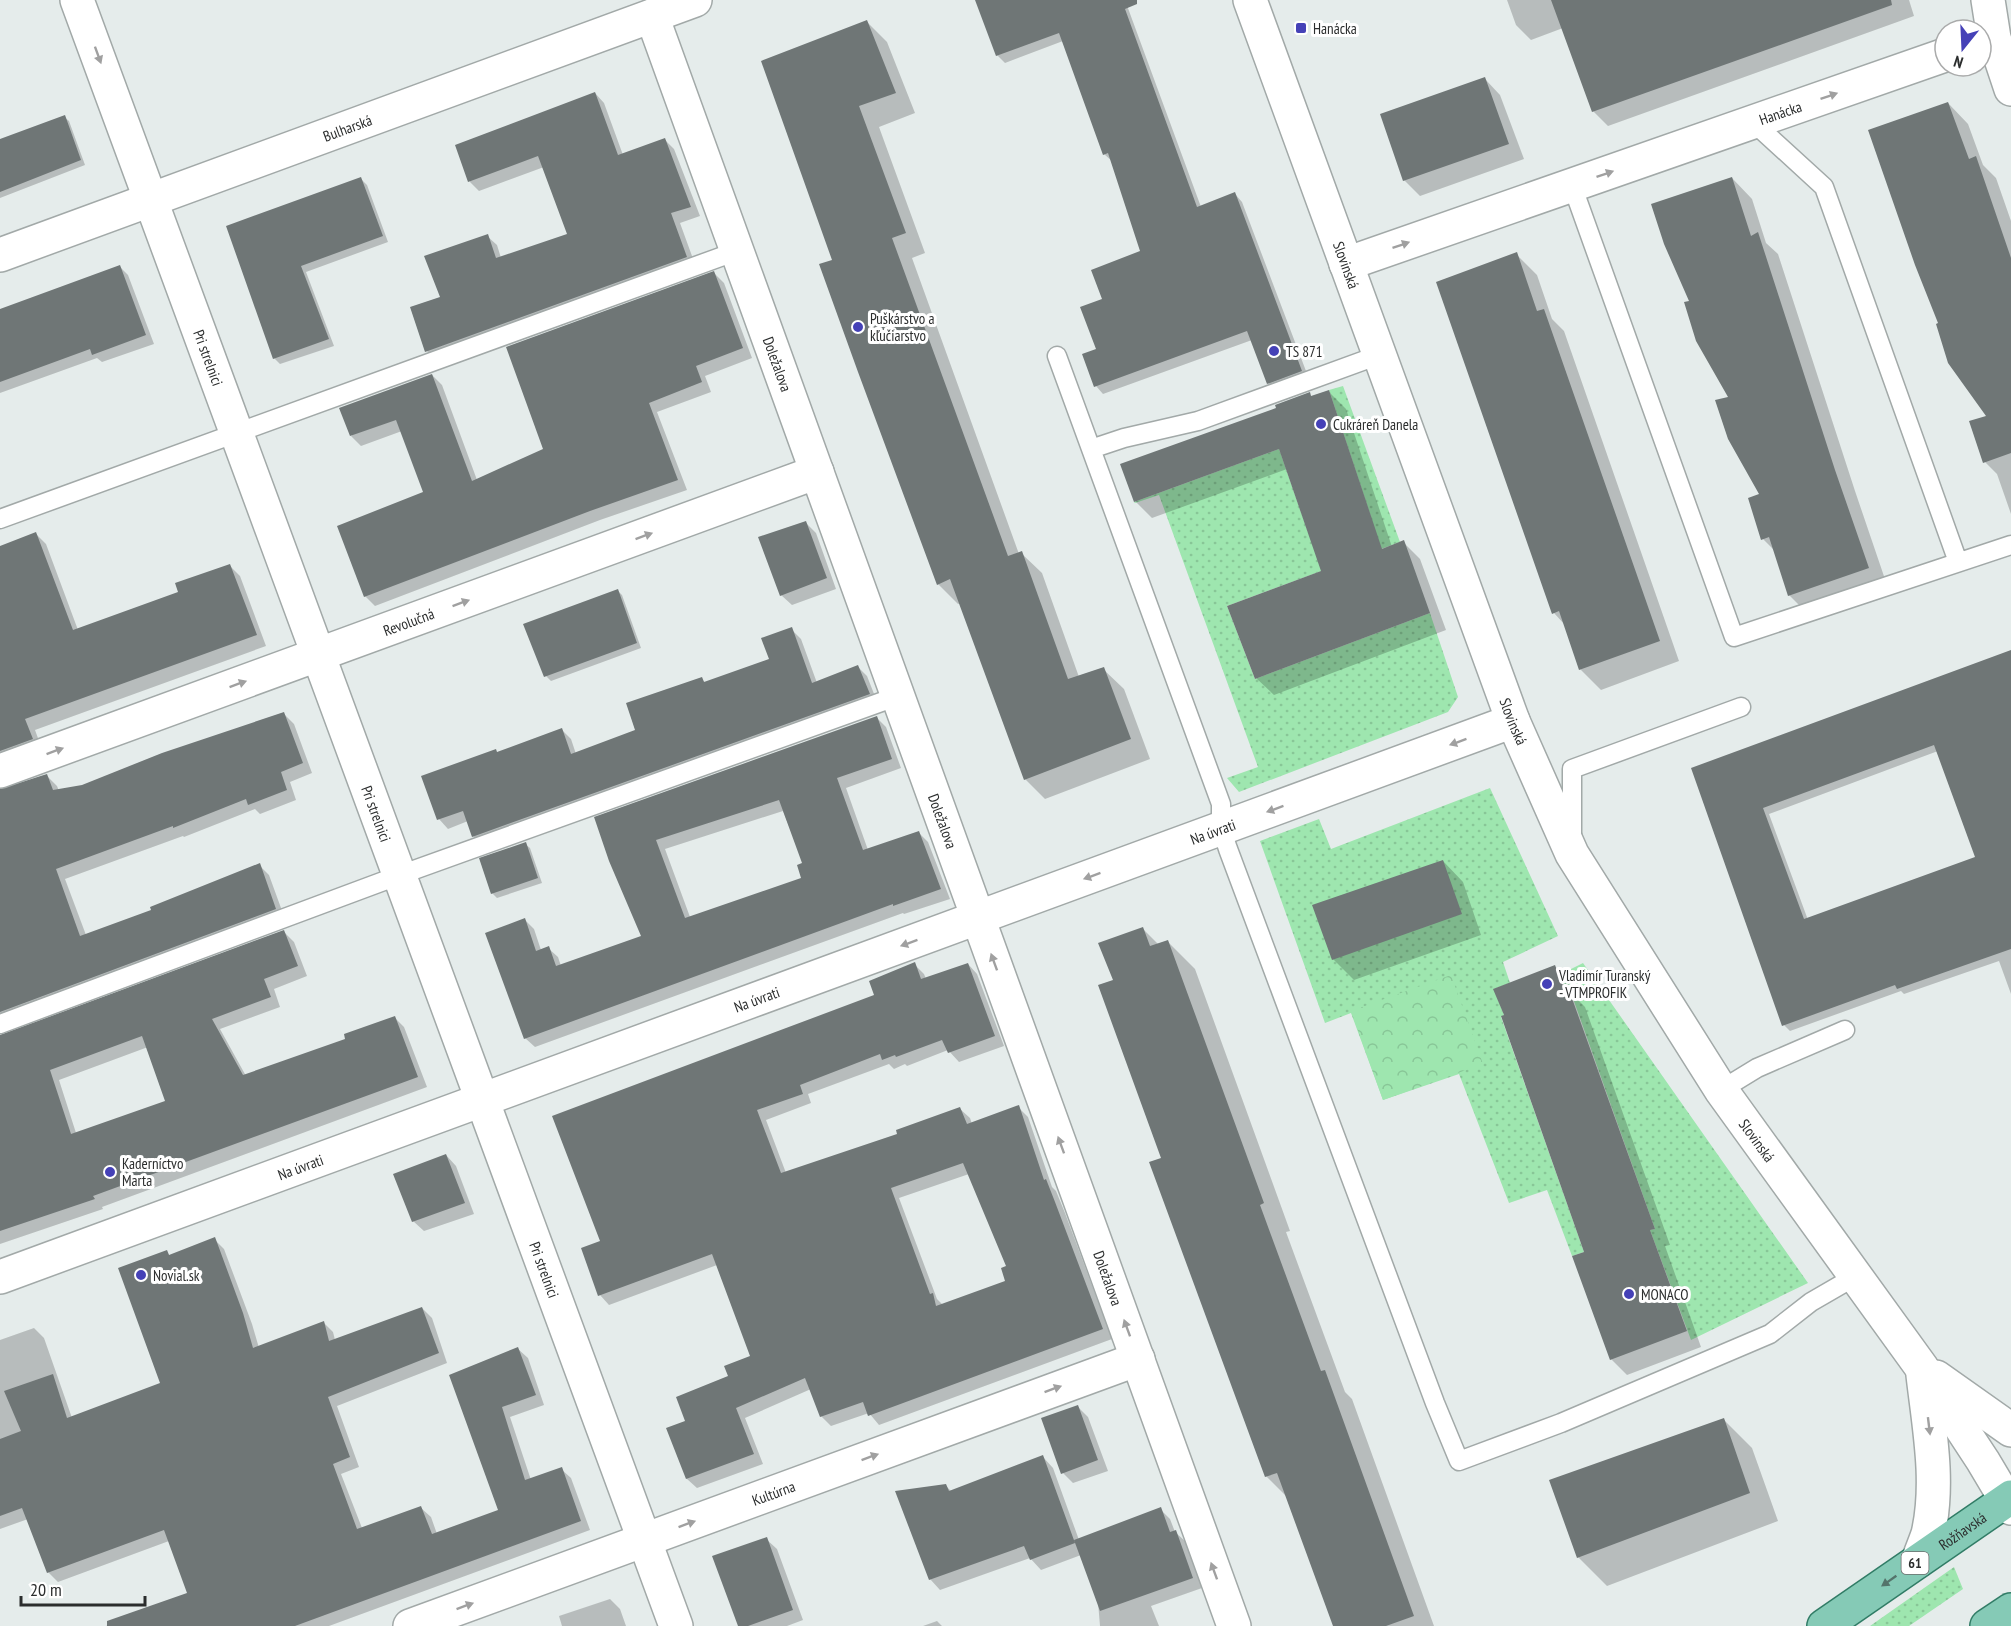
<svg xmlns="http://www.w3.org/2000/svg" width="2011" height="1626" font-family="'PT Sans Narrow',sans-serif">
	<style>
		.grass { fill: url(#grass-dots) }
		.park { fill: url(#park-crowns) }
		.shadow { fill: #0003; fill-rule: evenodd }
		.building { fill: #6f7676; fill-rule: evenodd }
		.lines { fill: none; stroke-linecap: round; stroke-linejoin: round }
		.service-casing { stroke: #a2a9a8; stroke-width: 21 }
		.minor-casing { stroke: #a2a9a8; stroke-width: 36 }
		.tertiary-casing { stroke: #a2a9a8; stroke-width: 36 }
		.primary-casing { stroke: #317c66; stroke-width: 36 }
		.service { stroke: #fff; stroke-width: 18 }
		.minor { stroke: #fff; stroke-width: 33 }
		.tertiary { stroke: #fff; stroke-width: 33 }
		.primary { stroke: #85cab6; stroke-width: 33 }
		.oneway { fill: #a0a0a0 }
		.oneway2 { fill: #54746b }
		.poi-dot { fill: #4541b7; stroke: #fff; stroke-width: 2 }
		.labels { text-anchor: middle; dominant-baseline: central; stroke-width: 6; stroke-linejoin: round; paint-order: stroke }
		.shield { fill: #fff; stroke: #6b6c6c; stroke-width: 1.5 }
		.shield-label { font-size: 14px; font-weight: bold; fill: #2b2d2d }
		.poi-label { font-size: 15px; fill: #2b2d2d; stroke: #fff; text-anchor: start }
		.street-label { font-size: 15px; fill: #2b2d2d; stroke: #fff }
	</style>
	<defs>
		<pattern id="grass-dots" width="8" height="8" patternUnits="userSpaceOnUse" patternTransform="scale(1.5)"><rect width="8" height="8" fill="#9ee6af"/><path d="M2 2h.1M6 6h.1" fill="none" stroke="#88c697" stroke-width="1.8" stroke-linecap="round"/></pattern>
		<pattern id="park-crowns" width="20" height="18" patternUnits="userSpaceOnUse" patternTransform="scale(1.5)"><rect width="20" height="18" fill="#9ee6af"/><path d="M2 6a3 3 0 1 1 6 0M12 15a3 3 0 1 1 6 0" fill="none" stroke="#88c697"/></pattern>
	</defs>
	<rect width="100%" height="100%" fill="#e5eceb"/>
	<!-- grass -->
	<path class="grass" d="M1343 386 1400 542 1227 606 1255 679 1430 613 1458 697 1448 712 1239 792 1227 778 1258 767 1159 495 1135 503 1134 502 1279 449 1308 532 1371 517 1329 390Z
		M1490 788 1558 936 1503 962 1510 983 1494 989 1504 1015 1501 1017 1584 1252 1572 1256 1547 1190 1509 1203 1459 1074 1383 1100 1351 1013 1325 1023 1260 841 1319 819 1331 849Z
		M1583 963 1808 1283 1691 1340 1650 1230 1655 1229 1570 990 1566 991 1559 975Z
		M1954 1567 1963 1589 1909 1626H1870Z"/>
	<!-- park -->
	<path class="park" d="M1451 975 1483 1064 1383 1100 1351 1011Z"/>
	<!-- shadow -->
	<path class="shadow" d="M976 0H1125L1201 207 1235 194 1242 202 1309 379 1276 391 1268 383 1252 340 1103 394 1096 386 1104 300 1142 252 1113 162 1104 154 1063 41 1005 63 997 55Z
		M1507 0H1909L1914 16 1608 126 1593 111 1563 28 1531 40 1516 25Z
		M867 22 887 42 915 113 879 127 925 253 912 258 1019 554 1021 553 1042 573 1079 677 1103 669 1124 689 1150 759 1045 799 1025 779 961 603 958 604 938 584 834 261Z
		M1485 79 1500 95 1524 159 1420 196 1404 180Z
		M595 93 604 103 623 155 665 140 674 149 700 216 680 223 696 267 436 361 427 351 412 308 442 298 487 236 497 245 501 258 569 235 544 167 479 191 470 182 457 145Z
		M1948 103 1968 124 1983 165 1996 178 2011 221V514L1997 474 1985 462 1988 417 1940 324Z
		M64 117 69 121 85 165 0 198V140Z
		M1732 178 1752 199 1766 243 1778 254 1855 491 1888 588 1809 615 1789 595 1775 551 1763 539 1762 495 1731 398 1691 302Z
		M361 179 367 185 388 242 306 272 334 346 280 364 274 358 228 227Z
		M1516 254 1537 275 1552 319 1564 331 1679 661 1601 690 1580 669 1565 625 1554 613Z
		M120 267 128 275 154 344 102 362 97 358 0 393V310Z
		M714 273 724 283 752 358 705 376 711 392 657 412 687 490 600 520 375 606 365 596 425 493 402 431 361 446 351 436 432 375 442 385 477 480 544 450Z
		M1329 392 1346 409 1392 547 1403 542 1420 559 1446 630 1274 695 1256 678 1323 572 1287 469 1152 518 1135 501 1278 409 1309 394 1312 397Z
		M806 523 816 533 836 589 792 605 781 595Z
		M36 534 46 544 78 630 180 592 230 566 240 576 266 646 35 730 42 749 0 766V547Z
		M617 590 622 595 641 648 551 681 546 676Z
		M791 629 801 639 817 683 858 667 867 676 878 704 483 846 473 836 468 821 448 829 439 819 497 753 562 730 571 739 576 754 637 730 701 679 706 683 770 660Z
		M2011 652V994L1999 961 1904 994 1901 991 1790 1031 1784 1025 1693 769ZM1938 751 1977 858 1808 920 1769 814Z
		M284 714 294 724 312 773 290 782 296 800 260 814 255 809 184 837 183 836 65 879 86 935 153 911 259 865 269 875 285 919 0 1031V816L47 776 57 786 59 791 82 787Z
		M876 717 886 727 901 768 846 788 868 850 919 833 928 842 950 899 904 914 903 913 535 1047 525 1038V920L534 929 541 950 548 948 558 957 561 966 643 936 611 860ZM783 811 804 864 803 879 690 917 665 849Z
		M525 844 530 848 542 883 497 898 492 893Z
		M1443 861 1463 882 1481 935 1354 980 1333 959Z
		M1143 929 1159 945 1168 942 1195 969 1290 1231 1286 1232 1345 1392 1352 1399 1434 1626H1335L1288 1498 1266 1476 1163 1159 1114 981Z
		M284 932 294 942 307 976 274 989 280 1007 220 1029 246 1076 347 1040 394 1017 404 1027 427 1087 102 1207 103 1209 0 1244V1035ZM148 1047 167 1102 76 1133 59 1080Z
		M914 964 924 974 926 979 968 964 977 974 1004 1046 959 1062 948 1050 907 1066 905 1064 894 1069 889 1064 808 1094 811 1103 766 1120 786 1173 899 1135 960 1109 970 1118 972 1124 1018 1107 1028 1117 1052 1187 1056 1191 1065 1213 1112 1339 879 1425 869 1413 831 1426 821 1416 811 1389 745 1418 763 1464 697 1488 687 1479V1422L751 1356 717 1265 609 1305 600 1295 602 1242 876 996ZM969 1174 1008 1267 1007 1281 943 1305 937 1299 899 1198Z
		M1554 967 1570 983 1577 999 1585 1007 1670 1245 1665 1246 1701 1347 1627 1375 1611 1359 1586 1253 1506 1016Z
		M446 1155 456 1166 474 1214 424 1231 413 1221Z
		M214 1239 224 1249 252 1324 259 1348 324 1323 333 1332 335 1340 422 1308 432 1318 447 1363 337 1406 359 1467 341 1474 362 1528 421 1508 431 1517 437 1534 500 1511 451 1376 518 1349 528 1358 544 1405 510 1417 531 1480 561 1469 571 1478 590 1530 329 1626H106L189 1594 169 1541 58 1582 48 1572 28 1519 0 1529V1340L34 1328 44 1338 72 1418 162 1384 166 1252 170 1256Z
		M1077 1406 1088 1417 1108 1471 1073 1483 1063 1473Z
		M1723 1419 1752 1448 1778 1521 1607 1586 1578 1557Z
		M1043 1457 1053 1468 1079 1540 1160 1509 1170 1519 1175 1532 1185 1541 1202 1588 1151 1606 1159 1626H1100L1098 1602 1081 1555 1041 1570 1030 1558 940 1590 930 1579 945 1485 952 1492Z
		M766 1539 777 1549 803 1620 787 1626H740Z
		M610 1599 620 1609 626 1626H562L559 1616Z
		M937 1621 942 1626H923Z"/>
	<!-- building -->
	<path class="building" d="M975 0H1137V4L1125 9 1197 207 1235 192 1302 371 1267 384 1247 331 1094 387 1082 354 1096 349 1080 307 1102 299 1091 270 1140 251 1108 153 1103 155 1059 33 996 56Z
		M1551 0H1891L1892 5 1592 112Z
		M867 20 896 93 859 106 906 233 892 238 1008 556 1022 551 1068 679 1104 667 1131 739 1024 780 950 579 937 585 858 372 819 264 832 260 761 61Z
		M1485 77 1509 144 1403 181 1380 114Z
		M595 92 618 155 665 138 691 207 671 213 687 257 425 352 410 307 440 297 424 256 488 234 496 258 567 234 538 156 468 182 455 145Z
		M1948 102 1969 159 1976 156 2011 258V453L1983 463 1969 421 1986 416 1948 363 1936 324 1938 323 1915 265 1868 130Z
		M65 115 81 160 0 192V139Z
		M361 177 383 236 301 266 329 339 273 359 226 226Z
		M1732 177 1751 236 1758 232 1835 470 1869 568 1788 596 1769 537 1761 540 1748 498 1759 494 1728 439 1715 400 1728 397 1696 341 1684 302 1689 301 1664 244 1651 204Z
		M1517 252 1537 311 1544 309 1660 641 1579 670 1559 611 1552 614 1436 282Z
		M120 265 146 335 92 355 90 349 0 382V309Z
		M714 271 743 348 696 366 702 382 649 403 678 480 590 511 364 597 337 526 423 492 396 420 350 436 339 408 432 374 472 481 543 449 506 347Z
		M1329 390 1382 549 1404 540 1430 613 1255 679 1227 606 1321 571 1279 449 1134 502 1120 464 1276 408 1275 405 1310 392 1311 396Z
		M806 521 827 578 780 596 758 537Z
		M36 532 73 630 178 592 175 583 230 564 257 635 25 719 33 739 0 751V546Z
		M618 589 637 643 544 677 523 624Z
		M792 627 812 683 858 665 870 694 472 837 463 811 437 820 421 776 496 749 497 752 562 728 571 754 635 730 626 703 702 677 704 682 769 659 761 638Z
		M2011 650V949L1897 989 1895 985 1782 1026 1691 768ZM1934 745 1975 857 1804 919 1763 808Z
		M284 712 303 763 281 772 287 790 248 805 246 799 173 828V826L56 869 80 936 151 910 150 907 260 863 276 909 0 1012V789L47 774 53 790 82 785 162 753Z
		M877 716 892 759 837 778 863 850 919 831 941 889 893 906V904L524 1039 485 933 525 918 536 951 549 946 556 966 641 936 609 861 594 817ZM779 800 802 863 797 865 801 878 685 918 656 840Z
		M526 842 538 878 491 894 479 858Z
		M1443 860 1462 914 1332 960 1312 905Z
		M1143 927 1150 946 1168 940 1264 1203 1260 1205 1321 1371 1325 1370 1414 1616 1386 1626H1333L1277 1473 1265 1477 1149 1162 1161 1158 1098 985 1113 980 1098 943Z
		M284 930 298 966 264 979 271 997 212 1019 243 1075 345 1039 344 1034 395 1016 418 1077 93 1196 95 1199 0 1231V1035ZM142 1036 165 1101 71 1134 50 1070Z
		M915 962 921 979 968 963 995 1036 948 1053 942 1040 896 1057 895 1055 882 1060 880 1054 800 1085 803 1094 757 1110 781 1173 897 1134 896 1130 960 1107 967 1124 1019 1105 1044 1180 1046 1179 1055 1202 1103 1329 868 1416 863 1402 820 1417 805 1378 736 1408 754 1454 686 1479 666 1428 685 1421 676 1397 728 1376 724 1366 750 1356 712 1254 598 1296 581 1248 600 1241 552 1116 874 995 869 981ZM963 1163 1006 1266 1001 1268 1005 1281 936 1306 933 1293 930 1294 891 1188Z
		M1555 965 1565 991 1569 990 1655 1229 1650 1230 1687 1331 1610 1360 1572 1256 1584 1252 1501 1016 1504 1015 1493 989Z
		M446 1154 465 1203 412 1222 393 1174Z
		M215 1237 243 1313 253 1348 324 1321 329 1341 422 1307 439 1353 328 1397 350 1457 333 1464 357 1529 421 1506 432 1534 498 1510 449 1375 518 1347 536 1395 502 1407 525 1480 562 1467 581 1521 295 1626H107V1621L187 1593 164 1530 47 1573 22 1508 0 1516V1439L21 1431 4 1391 53 1374 67 1418 160 1383 118 1268 167 1250 169 1255Z
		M1078 1405 1098 1460 1061 1474 1041 1418Z
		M1724 1418 1750 1493 1577 1558 1549 1480Z
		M1043 1455 1075 1543 1030 1560 1024 1546 929 1580 895 1491 946 1484 949 1491Z
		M1161 1507 1170 1532 1176 1530 1193 1578 1100 1611 1074 1540Z
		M767 1537 793 1610 748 1626H738L712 1556Z"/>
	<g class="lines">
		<!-- service casing -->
		<g class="service-casing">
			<path id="service" d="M1753 122 1824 187 1958 562
				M1572 185 1734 637 2011 545
				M1057 356 1221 804V828L1228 849 1435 1403 1459 1461 1561 1423 1770 1334 1811 1302 1856 1276
				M1091 449 1124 438 1198 421 1379 355
				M0 519 737 251
				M1572 837V769L1741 707
				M0 1024 400 875 898 696
				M1721 1090 1757 1068 1845 1030"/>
		</g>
		<!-- minor casing -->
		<g class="minor-casing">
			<g id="minor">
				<path id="s1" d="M77 0 676 1626"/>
				<path d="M1988 0 1994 38 2011 89"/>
				<path id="s2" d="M652 16 1234 1626"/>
				<path id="s3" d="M1346 264 1945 55"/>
				<path id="s4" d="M0 771 817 472"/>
				<path id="s5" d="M0 1277 1513 721"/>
				<path id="s6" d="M410 1626 1138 1359"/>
			</g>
		</g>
		<!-- tertiary casing -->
		<g class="tertiary-casing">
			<g id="tertiary">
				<path id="s7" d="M1250 0 1513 721 1572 854 1721 1090 1922 1368 1983 1461 2011 1508"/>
				<path id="s8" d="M0 255 695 0"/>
				<path d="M1936 1377 2011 1430"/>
				<path d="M1918 1561C1921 1552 1925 1543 1928 1534 1940 1483 1929 1427 1923 1375"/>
			</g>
		</g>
		<!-- primary casing -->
		<g class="primary-casing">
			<g id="primary">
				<path id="s9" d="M1824 1626 2011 1497"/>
				<path d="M1987 1626 2011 1610"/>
			</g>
		</g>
		<!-- service -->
		<use href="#service" class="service"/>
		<!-- minor -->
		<use href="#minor" class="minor"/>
		<!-- tertiary -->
		<use href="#tertiary" class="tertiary"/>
		<!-- primary -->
		<use href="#primary" class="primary"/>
	</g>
	<!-- one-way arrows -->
	<defs><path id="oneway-solid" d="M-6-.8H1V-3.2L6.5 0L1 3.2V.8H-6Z" transform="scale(1.5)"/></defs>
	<g class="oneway">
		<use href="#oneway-solid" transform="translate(98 55) rotate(70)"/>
		<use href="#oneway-solid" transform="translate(1829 96) rotate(-19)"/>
		<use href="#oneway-solid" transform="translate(1605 174) rotate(-19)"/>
		<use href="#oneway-solid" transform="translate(1401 245) rotate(-19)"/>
		<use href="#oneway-solid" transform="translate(644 536) rotate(-20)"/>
		<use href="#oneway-solid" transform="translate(461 603) rotate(-20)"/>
		<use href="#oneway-solid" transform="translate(238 684) rotate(-20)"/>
		<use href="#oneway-solid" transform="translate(1458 742) rotate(160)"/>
		<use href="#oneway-solid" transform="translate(55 751) rotate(-20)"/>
		<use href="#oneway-solid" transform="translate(1275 809) rotate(160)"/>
		<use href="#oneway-solid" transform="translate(1092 876) rotate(160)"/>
		<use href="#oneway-solid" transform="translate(909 943) rotate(160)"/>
		<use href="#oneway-solid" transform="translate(994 962) rotate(-110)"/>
		<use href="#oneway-solid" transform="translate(1061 1145) rotate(-110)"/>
		<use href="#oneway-solid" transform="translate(1127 1328) rotate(-110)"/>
		<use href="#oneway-solid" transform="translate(1053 1389) rotate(-20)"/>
		<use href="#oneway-solid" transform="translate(1929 1426) rotate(83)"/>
		<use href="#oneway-solid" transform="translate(870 1457) rotate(-20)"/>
		<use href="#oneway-solid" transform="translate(687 1524) rotate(-20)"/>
		<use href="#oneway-solid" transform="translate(1214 1571) rotate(-110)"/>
		<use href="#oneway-solid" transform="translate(465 1606) rotate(-20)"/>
	</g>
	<use class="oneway2" href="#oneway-solid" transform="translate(1889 1581) rotate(145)"/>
	<!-- markers -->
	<g class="poi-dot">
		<rect x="1295" y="22" width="12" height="12" rx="3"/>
		<circle cx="858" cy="327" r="6"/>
		<circle cx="1274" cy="351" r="6"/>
		<circle cx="1321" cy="424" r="6"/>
		<circle cx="1547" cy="984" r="6"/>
		<circle cx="110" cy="1172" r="6"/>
		<circle cx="141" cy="1275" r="6"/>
		<circle cx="1629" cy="1294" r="6"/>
	</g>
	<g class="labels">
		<!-- shield labels -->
		<rect class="shield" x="1901.5" y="1552" width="27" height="22" rx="4.5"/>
		<g class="shield-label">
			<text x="1915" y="1563">61</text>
		</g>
		<!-- poi labels -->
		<g class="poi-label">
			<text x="1313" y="28">Hanácka</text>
			<text x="870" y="318">Puškárstvo a<tspan x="870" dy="17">kľučiarstvo</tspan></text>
			<text x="1286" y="351">TS 871</text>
			<text x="1333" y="424">Cukráreň Danela</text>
			<text x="1559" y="975">Vladimír Turanský<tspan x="1559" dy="17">- VTMPROFIK</tspan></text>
			<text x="122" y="1163">Kaderníctvo<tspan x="122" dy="17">Marta</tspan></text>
			<text x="153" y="1275">Novial.sk</text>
			<text x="1641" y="1294">MONACO</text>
		</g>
		<!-- street labels -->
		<g class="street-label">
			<text stroke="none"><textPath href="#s3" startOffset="460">Hanácka</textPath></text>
			<text stroke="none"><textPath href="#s8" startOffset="370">Bulharská</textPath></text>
			<text stroke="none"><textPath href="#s7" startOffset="282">Slovinská</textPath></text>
			<text stroke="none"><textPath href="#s1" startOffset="381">Pri strelnici</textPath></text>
			<text stroke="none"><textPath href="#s2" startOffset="370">Doležalova</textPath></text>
			<text stroke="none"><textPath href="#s4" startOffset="435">Revolučná</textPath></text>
			<text stroke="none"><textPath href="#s7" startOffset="768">Slovinská</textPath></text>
			<text stroke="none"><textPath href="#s1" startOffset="867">Pri strelnici</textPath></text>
			<text stroke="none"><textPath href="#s2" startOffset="856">Doležalova</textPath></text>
			<text stroke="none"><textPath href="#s5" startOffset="1292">Na úvrati</textPath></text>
			<text stroke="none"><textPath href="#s5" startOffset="806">Na úvrati</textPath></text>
			<text stroke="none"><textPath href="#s7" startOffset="1254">Slovinská</textPath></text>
			<text stroke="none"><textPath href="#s5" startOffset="320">Na úvrati</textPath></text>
			<text stroke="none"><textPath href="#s1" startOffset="1353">Pri strelnici</textPath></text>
			<text stroke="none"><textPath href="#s2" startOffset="1342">Doležalova</textPath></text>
			<text stroke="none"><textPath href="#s6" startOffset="387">Kultúrna</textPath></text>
			<text stroke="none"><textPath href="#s9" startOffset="168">Rožňavská</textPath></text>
		</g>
	</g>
	<!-- north arrow -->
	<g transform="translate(1963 48) rotate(198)"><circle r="28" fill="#ffffff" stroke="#aaabab" stroke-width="1.5"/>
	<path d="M0-4.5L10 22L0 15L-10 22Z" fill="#4541b7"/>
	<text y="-9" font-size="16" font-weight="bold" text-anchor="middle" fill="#2b2d2d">N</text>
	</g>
	<!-- scale -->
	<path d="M21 1596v9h124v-9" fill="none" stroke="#2b2d2d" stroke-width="3"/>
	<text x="30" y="1596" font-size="18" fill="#2b2d2d" stroke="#ffffff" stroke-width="4.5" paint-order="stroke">20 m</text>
</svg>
